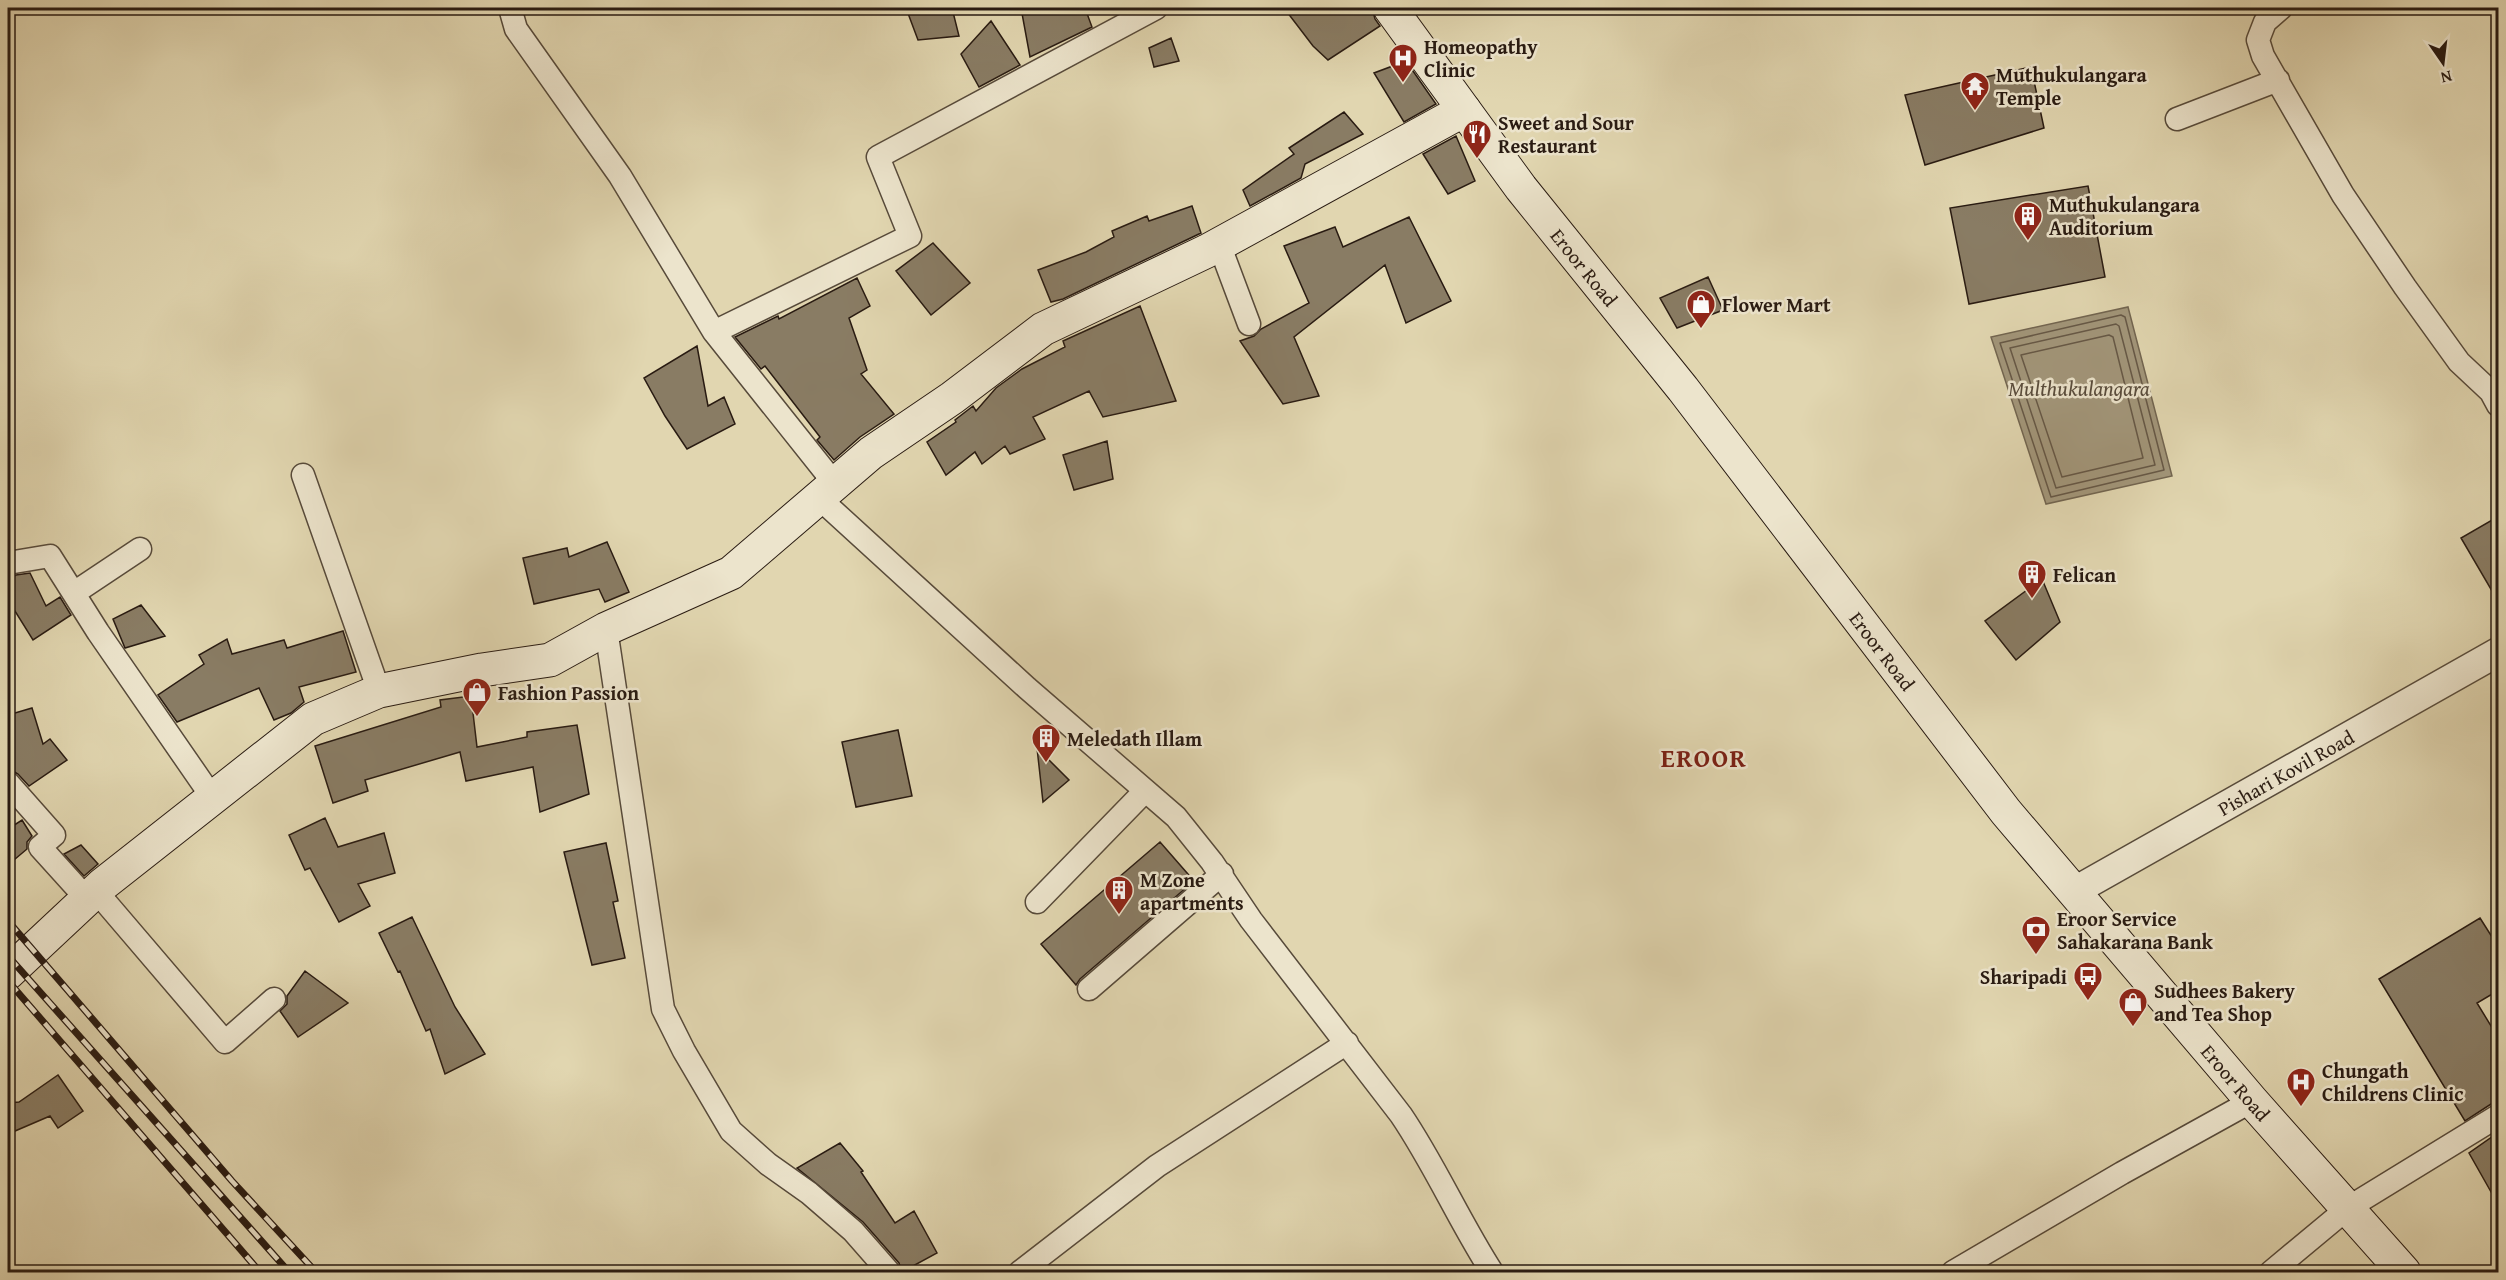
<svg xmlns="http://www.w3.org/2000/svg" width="2506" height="1280" font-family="'Gentium Book Plus',serif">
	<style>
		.water { fill: #a2967a; stroke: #726550; stroke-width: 1.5 }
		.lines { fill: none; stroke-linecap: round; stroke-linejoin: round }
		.shore { stroke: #665846; stroke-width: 1.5 }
		.building { fill: #897c64; stroke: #291b12; stroke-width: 1.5 }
		.minor-casing { stroke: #574a3a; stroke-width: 25 }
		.tertiary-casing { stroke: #574a3a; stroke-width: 31 }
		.secondary-casing { stroke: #291b12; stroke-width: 35 }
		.minor { stroke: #ece4cc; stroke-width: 22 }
		.tertiary { stroke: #ece4cc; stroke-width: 28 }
		.secondary { stroke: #ece4cc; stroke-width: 33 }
		.rail-casing { stroke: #291b12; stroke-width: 7 }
		.rail { stroke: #ece4cc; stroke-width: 4.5; stroke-dasharray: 14; stroke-linecap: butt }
		.labels { text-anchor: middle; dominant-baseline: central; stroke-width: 5; stroke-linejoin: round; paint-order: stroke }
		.poi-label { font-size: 20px; font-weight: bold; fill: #291b12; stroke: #ece4cc; text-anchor: start }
		.street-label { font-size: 20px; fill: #291b12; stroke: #ece4cc }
		.water-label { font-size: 21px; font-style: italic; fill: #594c3c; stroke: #ece4cc }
		.district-label { font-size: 26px; font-weight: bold; letter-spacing: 1.5px; fill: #7a1f14; stroke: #ece4cc }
	</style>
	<rect width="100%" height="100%" fill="#e1d6b0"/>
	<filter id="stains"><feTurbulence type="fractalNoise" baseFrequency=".00333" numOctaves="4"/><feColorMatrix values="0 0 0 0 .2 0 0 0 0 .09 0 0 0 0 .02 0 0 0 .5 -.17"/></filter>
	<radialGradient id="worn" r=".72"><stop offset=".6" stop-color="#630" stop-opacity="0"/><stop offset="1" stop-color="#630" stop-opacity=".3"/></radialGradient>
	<!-- water -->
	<path class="water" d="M2128 307 2172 476 2046 504 1991 337Z"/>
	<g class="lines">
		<!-- shore -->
		<path class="shore" d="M2121 315 2125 317 2164 470 2051 497 2000 343Z
			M2116 324 2119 326 2155 465 2056 488 2010 348Z
			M2109 335 2113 337 2143 458 2062 477 2021 355Z"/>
	</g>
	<!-- building -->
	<path class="building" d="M906 8H952L959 36 918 40Z
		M1021 8H1085L1092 27 1030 57Z
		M1284 8H1372L1375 19 1380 26 1328 60 1313 46Z
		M991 21 1020 65 979 87 961 54Z
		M1171 38 1179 61 1154 67 1149 48Z
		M1406 61 1436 104 1404 122 1374 73Z
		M2031 67 2044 128 1925 165 1905 95Z
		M1344 112 1363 134 1305 164 1301 178 1250 206 1243 190 1294 154 1289 148Z
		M1456 136 1475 181 1448 194 1423 154Z
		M2088 186 2105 277 1969 304 1950 208Z
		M1192 206 1201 233 1063 299 1051 302 1038 270 1086 252 1114 237 1112 231 1147 216 1149 221Z
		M1409 217 1451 301 1406 323 1385 265 1294 337 1319 396 1283 404 1240 341 1254 336 1261 329 1309 303 1284 246 1335 227 1343 247Z
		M933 243 970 283 931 315 896 271Z
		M1708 277 1723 310 1677 328 1660 298Z
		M857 278 870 306 849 318 867 370 861 374 894 414 860 437 834 460 817 440 820 437 765 366 761 369 735 337 778 316 779 319Z
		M1140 306 1176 401 1103 417 1089 391 1033 417 1045 439 1010 454 1005 446 982 464 975 452 946 475 927 442 956 422 955 420 973 406 976 411 996 388 1022 369 1065 347 1063 341Z
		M697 346 708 406 724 397 735 424 687 449 665 416 644 378Z
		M1107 441 1113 479 1074 490 1063 455Z
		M2499 516V603L2461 538Z
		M607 542 629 592 605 602 599 589 534 604 523 558 567 548 569 557Z
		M30 573 46 606 60 597 71 615 33 640 15 611 8 615V580L16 575Z
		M2042 579 2060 622 2016 660 1985 621Z
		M141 605 165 636 125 648 113 619Z
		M343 631 356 672 299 687 304 702 291 713 274 720 259 688 177 722 158 695 204 664 199 655 227 639 232 654 284 640 287 648Z
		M471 696 477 747 527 737V732L577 725 589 794 540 812 533 767 466 781 460 752 365 780 368 791 333 803 315 746 441 707 440 700Z
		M32 708 43 744 50 739 67 760 29 786 18 774 8 768V715Z
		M898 730 912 796 856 807 842 742Z
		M1037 748 1069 780 1043 802Z
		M325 818 338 847 384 833 395 873 358 884 370 906 339 922 310 868 305 870 289 835Z
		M22 820 32 836 27 842V849L8 865V829Z
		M1160 842 1194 881 1080 979 1076 985 1041 944Z
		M606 843 618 901 613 902 625 958 592 965 564 852Z
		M81 845 98 864 84 876 64 854Z
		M412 917 455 1007 485 1054 445 1074 430 1029 426 1031 400 971 398 972 379 933Z
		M2480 918 2499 948V990L2477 1003 2499 1039V1103L2491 1104 2465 1121 2379 979Z
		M305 971 348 1003 298 1037 280 1011 287 1004V996Z
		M58 1075 83 1111 58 1128 50 1116 8 1134V1103L19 1102Z
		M2499 1132V1206L2469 1153Z
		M840 1143 863 1171 861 1172 895 1223 914 1211 937 1253 902 1272 899 1263 863 1222 797 1168Z"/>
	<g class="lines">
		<!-- minor casing -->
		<g class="minor-casing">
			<path id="minor" d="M510 8 516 29 620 176 714 332
				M2281 8 2265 22 2258 40 2263 56 2343 195 2405 287 2459 362 2491 392 2498 405
				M2177 119 2278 80
				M1219 244 1249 324
				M303 475 379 691
				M835 484 714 332 910 236 878 157 1156 8
				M819 498 1027 688 1176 817 1212 862 1251 920 1401 1115C1435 1165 1459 1221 1492 1272
				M8 563 50 556 98 632 212 797
				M74 593 140 549
				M606 629 663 1009 684 1051 731 1131 768 1164 809 1193 853 1231 889 1272
				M8 783 54 835 40 847 87 899
				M96 891 225 1042 274 999
				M1037 902 1145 791
				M1089 989 1222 874
				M1020 1272 1157 1166 1347 1043
				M1953 1272 2122 1173 2252 1101
				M2271 1272 2348 1208 2498 1116"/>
		</g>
		<!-- tertiary casing -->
		<g class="tertiary-casing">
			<g id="tertiary">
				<path id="s1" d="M2073 892 2498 652"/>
			</g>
		</g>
		<!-- secondary casing -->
		<g class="secondary-casing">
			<g id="secondary">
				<path id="s2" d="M1390 8 1521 188 1683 389 2006 812 2252 1101 2404 1272"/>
				<path d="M8 973 102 885 313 719 379 691 482 670 550 660 606 629 731 573 871 453 952 398 1043 329 1207 251 1464 110"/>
			</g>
		</g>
		<!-- minor -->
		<use href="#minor" class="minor"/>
		<!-- tertiary -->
		<use href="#tertiary" class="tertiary"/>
		<!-- secondary -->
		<use href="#secondary" class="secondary"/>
		<!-- rail casing -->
		<g class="rail-casing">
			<path id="rail" d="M8 921 232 1181 316 1272
				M8 956 289 1272
				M8 981 260 1272"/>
		</g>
		<!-- rail -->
		<use href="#rail" class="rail"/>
	</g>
	<!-- icons -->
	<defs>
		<g id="hospital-pin" transform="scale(1.5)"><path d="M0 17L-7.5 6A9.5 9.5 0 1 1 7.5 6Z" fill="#8f2418" stroke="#ece4cc"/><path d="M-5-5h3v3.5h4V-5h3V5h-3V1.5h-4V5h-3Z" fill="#fff"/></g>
		<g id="temple-pin" transform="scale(1.5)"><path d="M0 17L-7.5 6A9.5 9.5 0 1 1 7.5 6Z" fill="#8f2418" stroke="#ece4cc"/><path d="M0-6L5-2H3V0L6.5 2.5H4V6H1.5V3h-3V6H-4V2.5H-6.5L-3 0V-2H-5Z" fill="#fff"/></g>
		<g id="restaurant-pin" transform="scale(1.5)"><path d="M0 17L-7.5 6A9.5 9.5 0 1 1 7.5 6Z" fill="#8f2418" stroke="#ece4cc"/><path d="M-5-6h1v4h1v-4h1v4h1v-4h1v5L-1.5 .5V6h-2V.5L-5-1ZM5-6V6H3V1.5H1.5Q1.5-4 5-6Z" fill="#fff"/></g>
		<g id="building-pin" transform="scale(1.5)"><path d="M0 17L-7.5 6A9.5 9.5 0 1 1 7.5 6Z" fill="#8f2418" stroke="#ece4cc"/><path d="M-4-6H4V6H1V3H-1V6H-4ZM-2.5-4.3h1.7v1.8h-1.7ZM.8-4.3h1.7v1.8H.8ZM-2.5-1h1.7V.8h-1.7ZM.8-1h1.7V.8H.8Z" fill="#fff"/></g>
		<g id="shop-pin" transform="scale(1.5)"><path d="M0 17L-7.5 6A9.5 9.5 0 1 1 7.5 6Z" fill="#8f2418" stroke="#ece4cc"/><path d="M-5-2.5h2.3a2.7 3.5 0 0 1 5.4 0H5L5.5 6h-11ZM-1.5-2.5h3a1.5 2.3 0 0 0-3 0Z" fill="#fff"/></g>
		<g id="bank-pin" transform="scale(1.5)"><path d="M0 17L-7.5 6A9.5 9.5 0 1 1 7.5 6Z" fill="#8f2418" stroke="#ece4cc"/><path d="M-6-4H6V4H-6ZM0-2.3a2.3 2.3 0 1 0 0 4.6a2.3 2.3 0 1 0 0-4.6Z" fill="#fff"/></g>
		<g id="bus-pin" transform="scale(1.5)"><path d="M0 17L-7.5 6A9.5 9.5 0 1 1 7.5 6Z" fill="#8f2418" stroke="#ece4cc"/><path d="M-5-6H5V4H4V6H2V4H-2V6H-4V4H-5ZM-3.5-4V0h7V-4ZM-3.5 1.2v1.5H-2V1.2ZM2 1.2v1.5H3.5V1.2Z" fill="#fff"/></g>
	</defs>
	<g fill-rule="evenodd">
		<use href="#hospital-pin" x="1403" y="58"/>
		<use href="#temple-pin" x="1975" y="86"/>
		<use href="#restaurant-pin" x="1477" y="134"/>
		<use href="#building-pin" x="2028" y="216"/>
		<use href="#shop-pin" x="1701" y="304"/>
		<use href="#building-pin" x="2032" y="574"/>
		<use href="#shop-pin" x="477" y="692"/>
		<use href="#building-pin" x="1046" y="738"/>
		<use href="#building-pin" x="1119" y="890"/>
		<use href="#bank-pin" x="2036" y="930"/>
		<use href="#bus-pin" x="2088" y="976"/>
		<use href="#shop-pin" x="2133" y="1002"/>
		<use href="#hospital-pin" x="2301" y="1082"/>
	</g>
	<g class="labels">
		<!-- poi labels -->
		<g class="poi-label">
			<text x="1424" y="46">Homeopathy<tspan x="1424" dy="23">Clinic</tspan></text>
			<text x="1996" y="74">Muthukulangara<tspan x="1996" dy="23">Temple</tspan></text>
			<text x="1498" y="122">Sweet and Sour<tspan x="1498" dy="23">Restaurant</tspan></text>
			<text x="2049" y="204">Muthukulangara<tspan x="2049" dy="23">Auditorium</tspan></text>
			<text x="1722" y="304">Flower Mart</text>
			<text x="2053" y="574">Felican</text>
			<text x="498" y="692">Fashion Passion</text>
			<text x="1067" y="738">Meledath Illam</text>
			<text x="1140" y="879">M Zone<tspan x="1140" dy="23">apartments</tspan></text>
			<text x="2057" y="918">Eroor Service<tspan x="2057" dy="23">Sahakarana Bank</tspan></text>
			<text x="2067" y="976" text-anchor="end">Sharipadi</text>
			<text x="2154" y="990">Sudhees Bakery<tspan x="2154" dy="23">and Tea Shop</tspan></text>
			<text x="2322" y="1070">Chungath<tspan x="2322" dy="23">Childrens Clinic</tspan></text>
		</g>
		<!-- street labels -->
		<g class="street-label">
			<text stroke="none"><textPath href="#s2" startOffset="324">Eroor Road</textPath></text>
			<text stroke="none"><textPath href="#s2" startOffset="810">Eroor Road</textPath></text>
			<text stroke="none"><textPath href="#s1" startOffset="244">Pishari Kovil Road</textPath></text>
			<text stroke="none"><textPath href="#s2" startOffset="1368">Eroor Road</textPath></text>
		</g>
		<!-- water labels -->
		<g class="water-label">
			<text x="2079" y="388">Multhukulangara</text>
		</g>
		<!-- district labels -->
		<g class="district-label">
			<text x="1704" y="757">EROOR</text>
		</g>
	</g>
	<!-- margin -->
	<rect width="2506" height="1280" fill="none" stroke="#e1d6b0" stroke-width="30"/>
	<rect x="9" y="9" width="2488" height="1262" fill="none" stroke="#291b12" stroke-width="3"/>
	<rect x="15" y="15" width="2476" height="1250" fill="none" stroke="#291b12" stroke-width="1.5"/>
	<!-- north arrow -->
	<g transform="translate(2443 63) rotate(166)" stroke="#ece4cc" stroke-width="4.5" paint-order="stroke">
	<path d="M0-4.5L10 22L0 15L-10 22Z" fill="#291b12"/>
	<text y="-9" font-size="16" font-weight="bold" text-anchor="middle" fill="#291b12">N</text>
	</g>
	<rect width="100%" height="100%" filter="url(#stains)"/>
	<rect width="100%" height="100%" fill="url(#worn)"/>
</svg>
